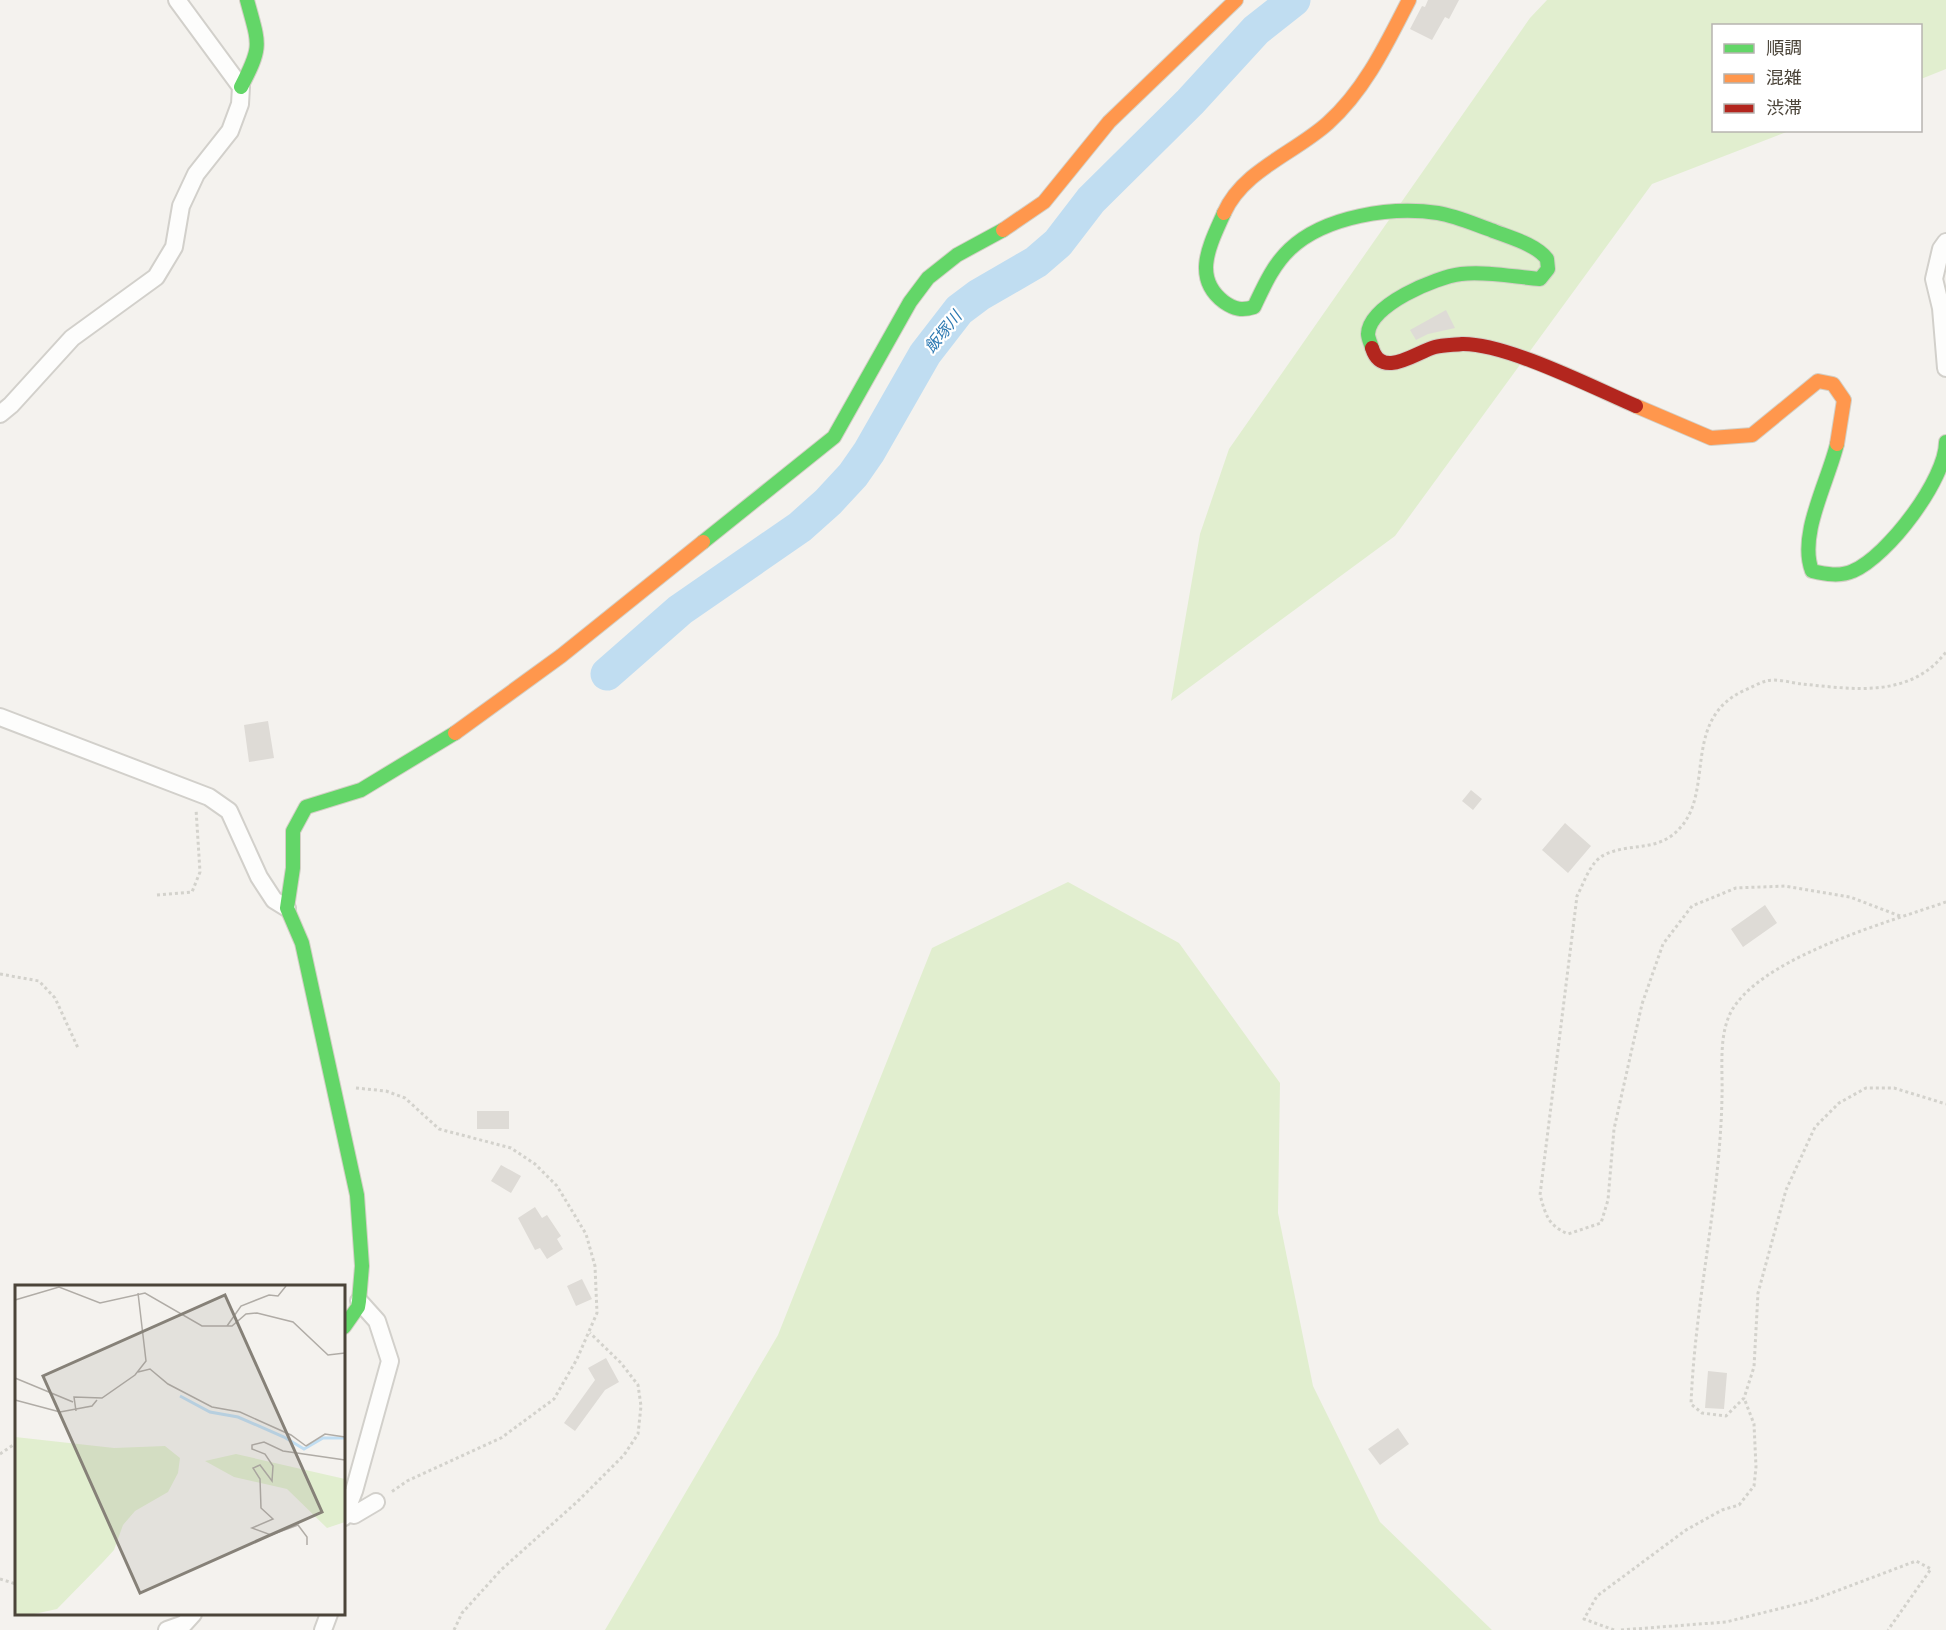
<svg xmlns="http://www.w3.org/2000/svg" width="1946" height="1630" font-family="'Public Sans','Noto Sans JP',sans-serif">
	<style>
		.green { fill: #e1eecf }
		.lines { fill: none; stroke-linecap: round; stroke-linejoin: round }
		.river { stroke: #c0ddf1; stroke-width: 33 }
		.building { fill: #dedbd6 }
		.street-casing { stroke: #d2d0cb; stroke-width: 20 }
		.fast-casing { stroke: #d3cfc5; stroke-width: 16 }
		.slow-casing { stroke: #d3cfc5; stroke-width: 16 }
		.jam-casing { stroke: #d3cfc5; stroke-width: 16 }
		.path { stroke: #d3d2cc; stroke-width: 3; stroke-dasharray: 3 3; stroke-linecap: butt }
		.street { stroke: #fdfdfc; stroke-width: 16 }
		.fast { stroke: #63d668; stroke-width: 14 }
		.slow { stroke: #ff974d; stroke-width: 14 }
		.jam { stroke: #b3261e; stroke-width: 14 }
		.labels { text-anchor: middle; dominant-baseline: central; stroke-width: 4.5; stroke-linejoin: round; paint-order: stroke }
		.water-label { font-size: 16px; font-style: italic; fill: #2e7ab2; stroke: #fff }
		.inset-river { fill: none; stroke: #c0ddf1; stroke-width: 3 }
		.inset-road { fill: none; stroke: #b0aca6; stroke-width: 1.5 }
		.view { fill: #868178; fill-opacity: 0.15; stroke: #868178; stroke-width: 3 }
		.inset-edge { fill: none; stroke: #4b4439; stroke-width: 3 }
	</style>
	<rect width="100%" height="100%" fill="#f4f2ee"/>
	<!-- green -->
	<path class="green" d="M1547 0H1946V69L1921 79 1920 26H1714V130L1789 131 1652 184 1395 536 1171 701 1200 534 1229 449 1530 18Z
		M1068 882 1179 943 1280 1083 1278 1213 1313 1386 1380 1522 1492 1630H605L778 1335 932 948Z"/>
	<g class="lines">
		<!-- river -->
		<path class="river" d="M607 674 680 610 800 527 828 502 853 475 869 452 925 354 959 310 979 295 1036 262 1058 243 1091 200 1190 102 1256 30 1294 0"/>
	</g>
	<!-- building -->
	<path class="building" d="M1428 0H1459L1449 19 1445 17 1432 40 1410 29 1422 6 1425 7Z
		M1446 310 1455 328 1428 334 1416 340 1410 330Z
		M268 721 274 758 249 762 244 725Z
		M1471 790 1482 799 1473 810 1462 801Z
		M1565 823 1591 846 1568 873 1542 850Z
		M1765 905 1777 923 1743 947 1731 929Z
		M477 1111H509V1129H477Z
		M501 1165 521 1176 511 1193 491 1181Z
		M535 1207 542 1218 547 1215 561 1236 557 1239 563 1249 547 1259 540 1248 535 1250 518 1218Z
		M582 1279 592 1299 576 1306 567 1286Z
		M606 1358 619 1382 605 1390 575 1431 564 1423 595 1380 588 1368Z
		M1708 1371 1727 1373 1724 1409 1705 1408Z
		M1398 1428 1409 1444 1380 1465 1368 1449Z"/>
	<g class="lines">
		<!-- street casing -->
		<g class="street-casing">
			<path id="street" d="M1946 242 1941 249 1934 279 1941 308 1946 368
				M0 414 11 405 72 338 156 277 174 247 181 206 196 174 230 131 240 104 241 87 177 0
				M0 717 209 797 229 811 259 877 274 900 287 908
				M344 1513 354 1515 376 1502
				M344 1517 354 1491 390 1361 377 1321 359 1301
				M167 1630 184 1624 193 1614
				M323 1630 329 1614"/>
		</g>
		<!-- fast casing -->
		<g class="fast-casing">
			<path id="fast" d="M241 87C263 45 259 45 247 0
				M1224 213C1211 243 1191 277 1224 302 1234 309 1242 311 1254 307 1264 286 1273 265 1290 249 1325 216 1392 206 1438 213 1456 216 1474 224 1491 230 1508 237 1536 244 1547 259L1548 269 1540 279C1515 277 1486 271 1461 274 1436 277 1369 305 1368 334 1368 338 1371 344 1372 348
				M1837 444C1828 482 1798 535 1812 571 1825 574 1840 577 1853 571 1888 556 1946 479 1946 442
				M703 542 834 437 910 302 928 278 957 255 1003 230
				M344 1327 358 1307 359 1301 362 1266 357 1195 302 943 287 908 293 868V831L306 807 361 790 455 733"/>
		</g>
		<!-- slow casing -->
		<g class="slow-casing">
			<path id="slow" d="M1224 213C1243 170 1295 153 1328 123 1365 90 1387 43 1409 0
				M1003 230 1044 202 1109 122 1236 0
				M1636 406 1711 438 1752 435 1818 381 1833 384 1844 400 1837 444
				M455 733 561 656 703 542"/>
		</g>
		<!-- jam casing -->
		<g class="jam-casing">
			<path id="jam" d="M1372 348C1382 380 1416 352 1435 347 1443 345 1454 345 1462 344 1506 343 1594 388 1636 406"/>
		</g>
		<!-- path -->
		<path class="path" d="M157 895 192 892 200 872 196 809
			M1946 902C1888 922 1773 954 1736 1004 1717 1029 1723 1067 1722 1097 1720 1200 1695 1301 1691 1404L1702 1413 1726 1416 1744 1398 1754 1367 1758 1293 1786 1190 1815 1127 1839 1103 1866 1088H1894L1946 1104
			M1900 916 1850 897 1785 886 1736 888 1692 906 1663 944 1642 1004 1614 1129 1608 1200 1601 1223 1568 1234C1548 1225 1546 1216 1540 1195L1577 896C1584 883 1590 862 1604 855 1630 842 1658 853 1680 828 1715 790 1681 719 1745 690 1752 687 1759 683 1766 681 1776 678 1792 683 1802 684 1853 689 1910 699 1946 652
			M0 974 39 981 55 998 78 1048
			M356 1088 386 1091 405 1098 439 1129 511 1148 535 1164 557 1186 586 1234 595 1266 597 1313 577 1359 554 1399 501 1438 407 1481 390 1493
			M0 1454 16 1443
			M0 1579 16 1584
			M454 1630 462 1613 501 1570 577 1502 624 1455 638 1434 641 1406 638 1385 621 1363 590 1333
			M1614 1630 1584 1619 1597 1596 1686 1530 1722 1510 1739 1505 1754 1486 1756 1467 1754 1424 1744 1398
			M1621 1630 1726 1622 1810 1601 1916 1561 1931 1569 1888 1630"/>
		<!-- street -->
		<use href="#street" class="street"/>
		<!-- fast -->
		<use href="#fast" class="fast"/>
		<!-- slow -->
		<use href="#slow" class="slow"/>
		<!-- jam -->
		<use href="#jam" class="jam"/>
	</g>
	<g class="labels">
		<!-- water labels -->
		<g class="water-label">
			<text transform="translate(943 332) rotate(-51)">飯塚川</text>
		</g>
	</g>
	<!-- overview -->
	<g transform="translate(15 1285)">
		<rect width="330" height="330" fill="#f4f2ee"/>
		<path d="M0 152 99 163 150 161 165 173 163 188 153 207 120 226 108 240 99 265 88 277 42 324 19 329H0ZM221 169 330 194V237L312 243 272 204 219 192 190 176Z" fill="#e1eecf"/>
		<path class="inset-river" d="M165 111 195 127 223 132 269 152 289 164 308 153H330"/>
		<path class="inset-road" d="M0 15 44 2 85 18 130 8 187 41H217L231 29 242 28 278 37 313 70 330 68M212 41 226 21 254 10 263 11 271 1M123 87 135 84 153 99 197 122 225 127 276 150 291 161M0 93 58 117M0 115 45 127 77 121 82 115M61 126 59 112 87 113 120 90 131 76 123 8M291 161 310 149 330 152M292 260V252L283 240 256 250 237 243 258 234 246 223 245 194 238 183 245 180 257 196 258 181 250 169 237 164V160L249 157 268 166 330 175"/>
		<path class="view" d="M210 10 307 227 125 308 28 91Z"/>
		<rect width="330" height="330" class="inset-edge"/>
	</g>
	<!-- legend -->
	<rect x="1712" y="24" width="210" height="108" fill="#ffffff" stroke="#b7b4b0" stroke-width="1.5"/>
	<rect x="1724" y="44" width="30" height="9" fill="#63d668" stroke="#b7b4b0" stroke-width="1.5"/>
	<text x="1766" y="54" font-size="18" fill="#4b4439">順調</text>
	<rect x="1724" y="74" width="30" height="9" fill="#ff974d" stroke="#b7b4b0" stroke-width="1.5"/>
	<text x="1766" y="84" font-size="18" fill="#4b4439">混雑</text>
	<rect x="1724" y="104" width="30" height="9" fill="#b3261e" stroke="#b7b4b0" stroke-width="1.5"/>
	<text x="1766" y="114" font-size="18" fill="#4b4439">渋滞</text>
</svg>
